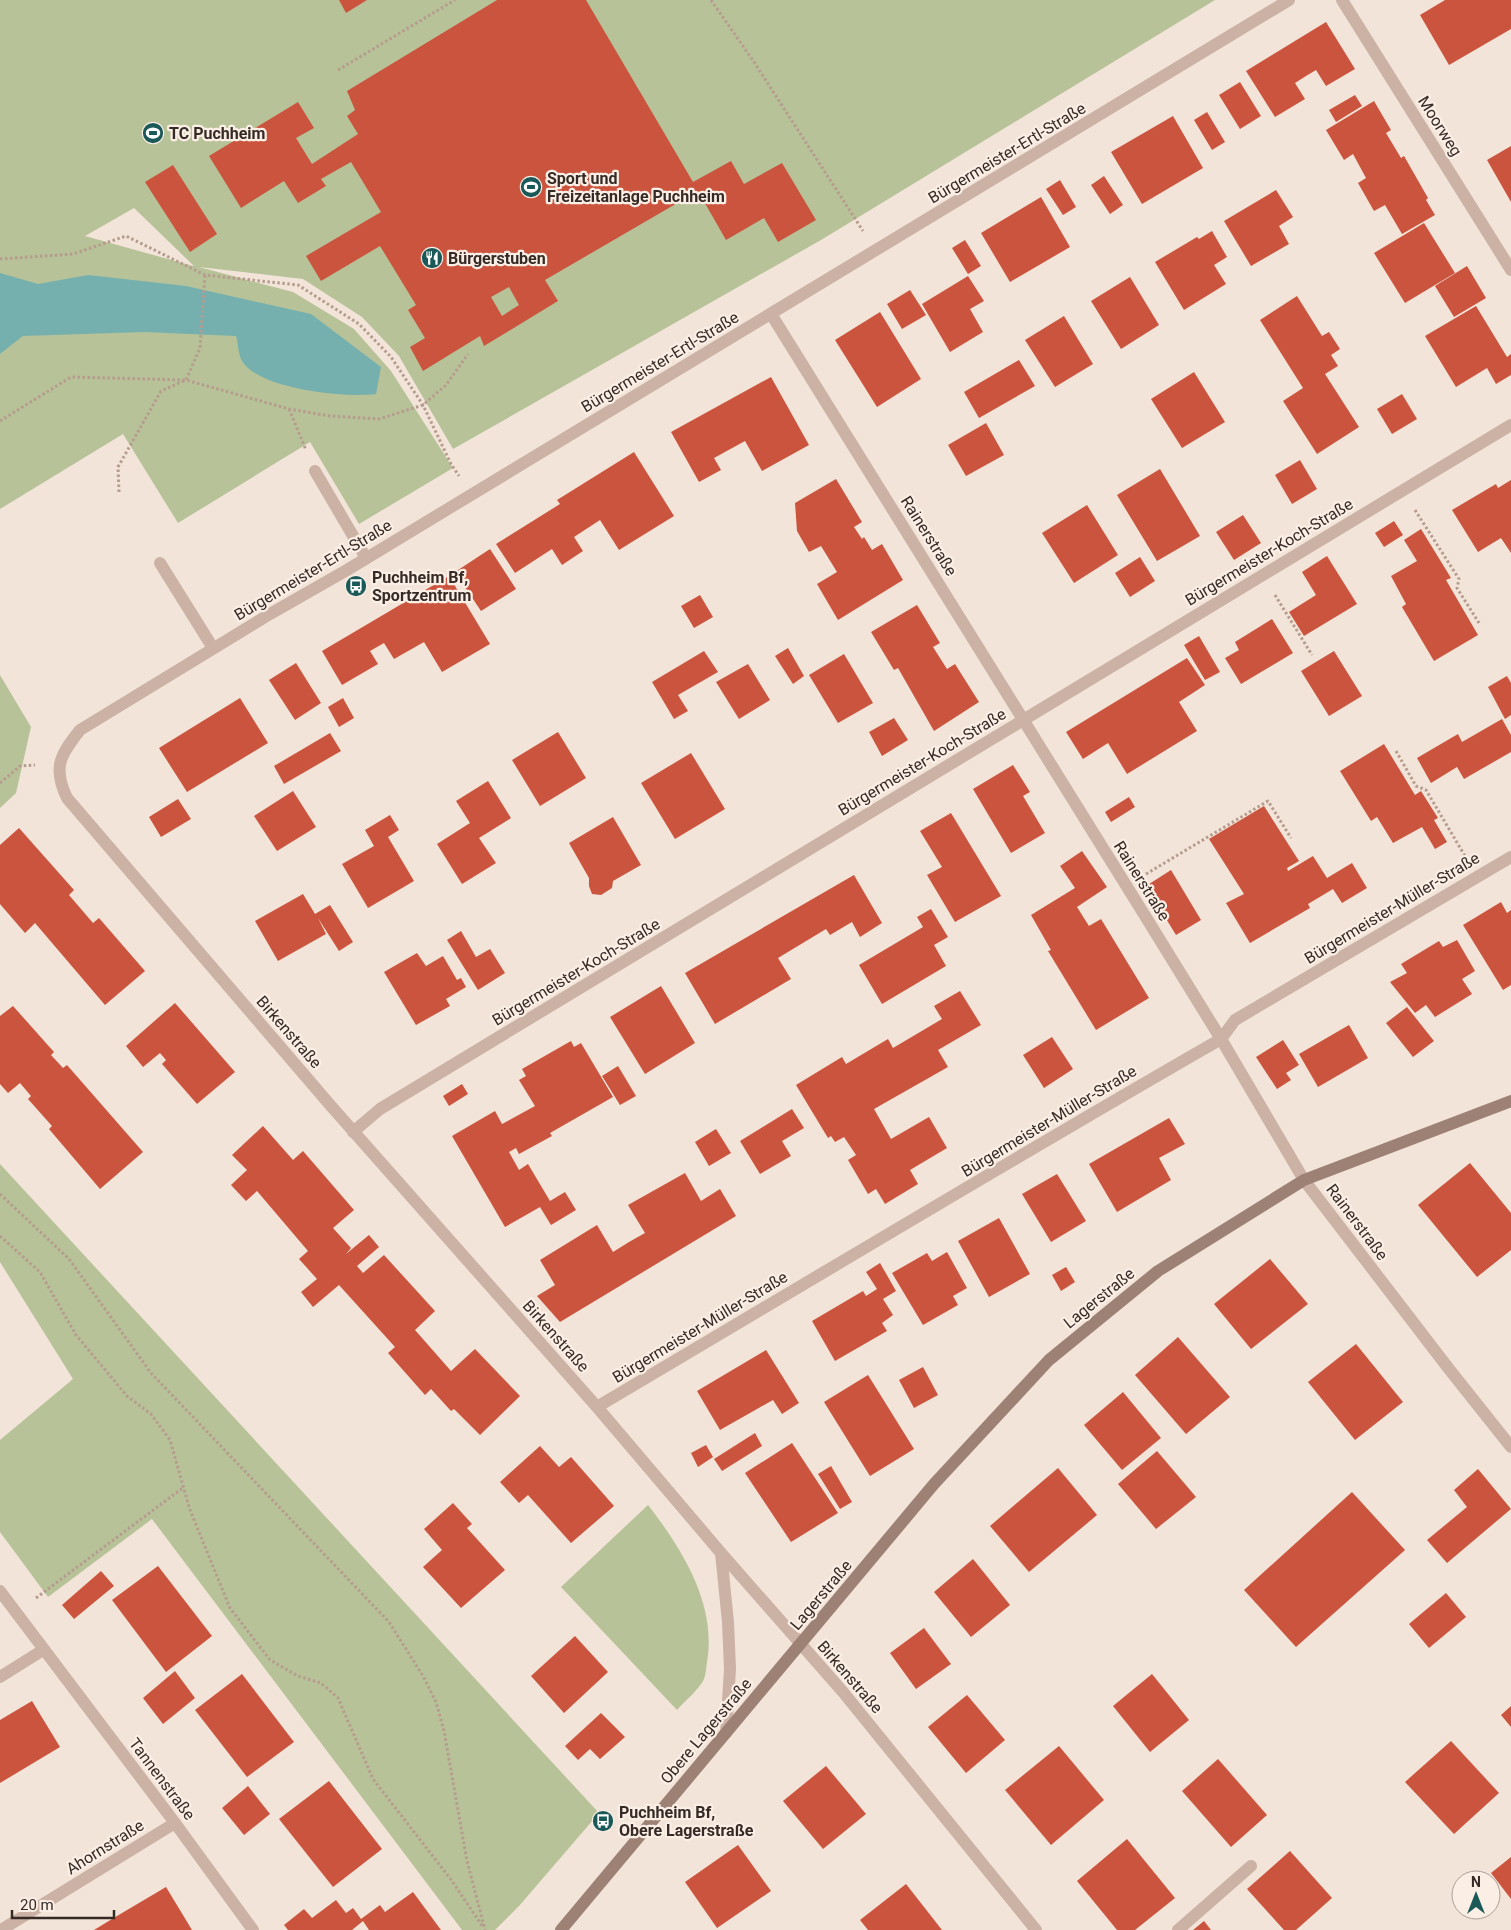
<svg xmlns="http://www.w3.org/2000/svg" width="1511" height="1930" font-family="Roboto,sans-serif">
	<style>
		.green { fill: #b7c298; fill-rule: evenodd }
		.water { fill: #76b0ae }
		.building { fill: #cb543e; fill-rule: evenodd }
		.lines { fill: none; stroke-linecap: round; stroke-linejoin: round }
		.path { stroke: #b69c8e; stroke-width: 3; stroke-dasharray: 2.5 2.5; stroke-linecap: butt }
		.lane { stroke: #cbb2a4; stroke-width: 12 }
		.street { stroke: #cbb2a4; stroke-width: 12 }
		.secondary { stroke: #9e8175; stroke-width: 12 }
		.labels { text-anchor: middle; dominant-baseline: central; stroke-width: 4.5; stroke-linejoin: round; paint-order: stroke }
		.street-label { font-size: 16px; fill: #362a26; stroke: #faeee5 }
		.poi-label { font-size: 16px; font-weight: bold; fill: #362a26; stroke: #faeee5; text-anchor: start }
	</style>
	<rect width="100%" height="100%" fill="#f2e4d8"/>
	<!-- green -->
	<path class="green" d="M0 0H1215L821 240 453 449 399 356 362 317 303 279 199 267 293 292 354 329 391 371 453 468 359 524 310 442 178 523 123 434 0 509ZM134 208 193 265V266L85 236Z
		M0 675 31 727 16 793 0 808Z
		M0 1164 599 1813 519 1906 495 1930H462L152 1519 48 1597 0 1532V1440L73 1379 0 1262Z
		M648 1505C682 1549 717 1604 707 1662 706 1668 706 1676 703 1681 697 1691 685 1701 677 1710L561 1587Z"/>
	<!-- water -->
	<path class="water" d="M0 273 38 284 88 275 186 286 311 314 381 367 376 394C346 398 255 389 241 359 238 352 238 342 236 336L144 332 23 336 0 354Z"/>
	<!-- building -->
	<path class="building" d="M339 0H367L346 13Z
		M497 0H586L693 182 731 161 744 184 782 163 816 220 778 242 764 218 726 240 698 191 545 280 558 301 484 346 480 336 423 371 410 347 425 338 408 310 416 305 380 246 321 281 306 256 381 212 351 162 321 179 326 186 298 203 284 181 241 208 209 156 298 102 314 128 296 138 312 164 358 134 347 116 355 110 347 91ZM509 287 519 305 502 316 491 297Z
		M1445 0H1511V29L1449 65 1420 15Z
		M1326 22 1355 69 1326 86 1316 70 1306 76 1295 83 1305 99 1275 117 1246 71Z
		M1240 82 1261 116 1240 129 1219 95Z
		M1355 95 1362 106 1336 122 1329 110Z
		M1374 101 1391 130 1386 133 1401 158 1404 156 1428 198 1426 200 1435 215 1402 234 1385 205 1374 211 1358 183 1366 178 1353 154 1344 160 1326 130Z
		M1207 112 1225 142 1212 150 1194 120Z
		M1173 116 1203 168 1142 204 1111 152Z
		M1511 146V202L1487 160Z
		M173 165 217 234 190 252 145 182Z
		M1104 176 1123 205 1110 214 1091 185Z
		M1060 180 1076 207 1063 215 1046 189Z
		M1276 190 1293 217 1279 226 1289 244 1251 266 1224 221Z
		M1041 197 1070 247 1010 282 981 233Z
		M1424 223 1455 273 1405 303 1374 253Z
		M1212 231 1227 257 1214 265 1226 284 1184 310 1155 262 1197 237 1199 239Z
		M965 240 981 266 968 274 952 248Z
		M1467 266 1486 298 1454 317 1435 286Z
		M968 276 984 301 970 309 983 332 950 352 922 304Z
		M1130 277 1159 325 1121 349 1091 301Z
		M910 290 926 315 902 329 887 304Z
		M1297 296 1322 336 1329 332 1340 349 1331 355 1338 366 1325 374 1359 427 1317 454 1283 401 1303 388 1260 320Z
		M1476 306 1507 357 1511 354V375L1496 384 1487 368 1456 387 1425 336Z
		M880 312 921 379 877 407 835 340Z
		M1064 316 1093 364 1055 387 1025 340Z
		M1019 360 1035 386 979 418 964 392Z
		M1194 372 1225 422 1182 448 1151 399Z
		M771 377 809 445 762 471 745 441 714 458 721 470 699 482 671 432Z
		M1402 394 1417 419 1392 434 1377 409Z
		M986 423 1004 455 966 476 948 445Z
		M634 452 674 516 619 550 600 520 574 537 583 551 562 565 552 549 515 573 496 544 560 504 557 500Z
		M1300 460 1317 489 1292 504 1275 475Z
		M1160 469 1200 536 1157 561 1117 495Z
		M836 479 862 522 854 527 862 539 864 537 872 550 882 544 903 580 838 620 817 584 837 572 821 546 809 552 797 531 795 503Z
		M1511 480V553L1501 538 1478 552 1452 510 1496 484 1498 488Z
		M1087 505 1118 555 1074 583 1042 533Z
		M1243 515 1261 543 1234 560 1216 532Z
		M1394 521 1403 535 1384 547 1375 533Z
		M1421 529 1451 578 1446 580 1478 635 1434 661 1402 607 1406 604 1391 576 1417 561 1404 540Z
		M490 549 516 589 481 611 455 572Z
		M1327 556 1357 604 1304 636 1289 612 1316 595 1302 572Z
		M1140 557 1155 581 1130 597 1115 573Z
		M449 576 490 644 442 672 424 642 394 659 384 643 370 651 378 664 342 685 322 651Z
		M700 595 713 617 694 628 681 606Z
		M917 605 940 643 933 647 947 669 955 664 979 702 934 731 898 668 894 670 871 632Z
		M1272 619 1293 653 1241 684 1225 658 1239 650 1235 642Z
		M1199 636 1220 672 1205 680 1184 645Z
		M788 648 804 676 793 684 775 656Z
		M704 651 718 672 678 695 688 711 674 719 652 682Z
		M1334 651 1362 696 1329 716 1301 671Z
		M844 654 873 703 838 723 809 675Z
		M1187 658 1205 685 1179 702 1197 731 1127 774 1108 743 1083 759 1066 732Z
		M296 663 321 703 295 720 269 680Z
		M748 664 770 700 739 719 716 682Z
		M1507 676 1511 683V715L1505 719 1488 687Z
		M240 698 268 743 187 792 159 748Z
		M343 698 354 718 339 727 328 707Z
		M894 718 908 740 882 756 869 732Z
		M1502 719 1511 735V752L1464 779 1457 767 1431 783 1417 758 1458 734 1462 742Z
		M558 732 586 778 540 806 512 760Z
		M330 733 341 751 284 784 274 766Z
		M1384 744 1415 795 1421 791 1438 818 1434 820 1447 842 1435 849 1422 827 1393 843 1377 817 1371 821 1340 771Z
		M691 753 725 809 675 839 641 783Z
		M1013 765 1030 792 1023 796 1045 833 1011 853 973 789Z
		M488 781 511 818 479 838 496 863 462 884 437 844 470 823 456 801Z
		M293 791 316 827 277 851 254 816Z
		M1129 797 1135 807 1111 822 1105 812Z
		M178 799 191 819 161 837 149 817Z
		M1264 806 1299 861 1287 868 1288 871 1313 856 1327 878 1352 863 1367 888 1342 903 1333 889 1308 904 1310 908 1250 943 1226 903 1244 894 1209 839Z
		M951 813 1001 896 955 922 927 875 942 867 920 831Z
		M390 815 399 830 388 837 414 881 368 908 342 864 374 846 365 830Z
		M613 817 641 865 613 881 612 888 601 895 592 894 589 886V878L569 843Z
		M19 828 74 890 69 895 93 923 99 918 145 971 105 1005 35 923 25 933 0 904V845Z
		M1082 851 1107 887 1077 907 1089 926 1101 919 1149 998 1096 1030 1048 951 1051 950 1031 915 1075 888 1060 866Z
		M1171 870 1201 920 1176 935 1146 886Z
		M854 875 882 923 860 937 852 922 830 935 826 929 778 958 791 979 715 1024 685 973Z
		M303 894 315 914 330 905 353 942 339 951 318 918 326 934 278 961 255 921Z
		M1501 902 1507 913 1511 910V985L1503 990 1463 925Z
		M931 909 948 937 934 945 946 966 882 1004 859 965 923 927 917 917Z
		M461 931 476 957 490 949 505 973 478 990 447 940Z
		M1457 940 1475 971 1462 979 1472 994 1435 1017 1426 1005 1415 1013 1390 982 1407 973 1401 964 1439 941 1443 947Z
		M417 953 426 966 443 956 457 980 461 978 466 987 446 999 450 1006 416 1025 384 972Z
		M661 986 695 1043 645 1074 610 1017Z
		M960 991 981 1025 938 1050 948 1067 874 1109 891 1139 929 1117 947 1148 910 1170 918 1184 885 1204 876 1189 868 1194 848 1160 856 1155 844 1137 835 1142 831 1136 828 1138 796 1085 842 1057 846 1064 888 1039 893 1048 942 1019 934 1006Z
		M175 1003 235 1072 197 1104 162 1064 166 1060 160 1053 143 1067 126 1046Z
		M13 1006 54 1052 51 1055 63 1068 67 1065 143 1152 100 1189 49 1129 52 1126 28 1099 31 1096 20 1083 8 1093 0 1084V1016Z
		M1407 1007 1434 1041 1413 1057 1386 1023Z
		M1349 1025 1368 1058 1318 1087 1299 1054Z
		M1052 1037 1073 1069 1044 1088 1023 1055Z
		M1283 1040 1299 1065 1286 1073 1291 1080 1277 1089 1256 1057Z
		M571 1041 574 1047 581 1043 613 1097 550 1133 552 1136 519 1154 516 1148 509 1152 519 1170 528 1164 550 1201 565 1192 576 1210 551 1225 540 1207 505 1227 452 1136 495 1111 502 1124 535 1106 519 1080 526 1076 522 1069Z
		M618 1066 636 1096 620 1105 602 1076Z
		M462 1084 468 1094 449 1106 443 1096Z
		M792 1109 804 1128 782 1141 791 1156 760 1174 740 1141Z
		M1169 1118 1185 1144 1159 1158 1171 1180 1117 1212 1089 1164Z
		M263 1126 293 1160 303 1151 354 1210 333 1228 351 1248 346 1254 369 1235 379 1247 357 1266 363 1273 384 1255 435 1311 415 1330 451 1371 475 1349 520 1396 480 1435 454 1409 451 1411 431 1389 425 1395 388 1353 395 1347 339 1285 313 1307 301 1292 317 1279 299 1259 308 1251 257 1191 246 1201 231 1185 247 1170 232 1155Z
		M716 1129 731 1153 709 1166 695 1142Z
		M1470 1163 1511 1213V1250L1477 1277 1418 1205Z
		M685 1173 701 1201 720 1189 736 1216 560 1322 537 1296 555 1285 540 1260 597 1225 613 1252 629 1242 645 1233 628 1205Z
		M1057 1174 1086 1221 1051 1242 1022 1194Z
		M999 1218 1030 1274 989 1297 958 1241Z
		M947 1252 967 1288 953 1296 958 1305 923 1325 892 1273 927 1253 932 1261Z
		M1270 1259 1308 1304 1251 1349 1214 1304Z
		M880 1263 896 1291 883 1299 893 1315 882 1323 887 1331 835 1361 812 1321 863 1291 866 1296 877 1289 866 1272Z
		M1066 1267 1075 1282 1061 1291 1052 1275Z
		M1178 1337 1230 1397 1186 1434 1135 1375Z
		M1356 1344 1403 1402 1355 1440 1308 1382Z
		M766 1350 799 1403 782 1414 773 1400 720 1430 697 1391Z
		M923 1367 938 1395 914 1408 899 1380Z
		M868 1375 914 1449 870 1476 824 1402Z
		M1123 1392 1161 1438 1122 1470 1084 1425Z
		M755 1433 762 1446 722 1471 714 1459Z
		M792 1443 838 1513 791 1542 745 1473Z
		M706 1445 713 1457 698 1467 691 1453Z
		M540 1446 559 1467 571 1457 614 1506 571 1543 528 1495 519 1503 500 1482Z
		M1157 1451 1196 1497 1156 1529 1118 1484Z
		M831 1466 852 1502 840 1509 818 1474Z
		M1058 1468 1097 1515 1029 1572 990 1526Z
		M1478 1469 1511 1509 1447 1563 1427 1540 1467 1507 1454 1490Z
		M1352 1492 1405 1550 1296 1647 1244 1590Z
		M453 1503 472 1524 467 1528 505 1570 461 1608 423 1567 442 1550 424 1529Z
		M973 1559 1010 1605 971 1637 934 1592Z
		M158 1566 212 1636 166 1672 112 1600Z
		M101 1571 114 1586 74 1619 62 1605Z
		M1446 1593 1466 1617 1429 1648 1409 1624Z
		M924 1628 951 1664 916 1689 890 1653Z
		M575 1636 608 1672 564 1713 531 1676Z
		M175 1671 195 1698 163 1724 143 1698Z
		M242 1674 294 1742 247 1777 195 1710Z
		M1152 1674 1189 1720 1150 1752 1113 1706Z
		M967 1695 1005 1740 966 1773 928 1727Z
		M32 1701 60 1747 0 1783V1720Z
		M1511 1706V1727L1501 1715Z
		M601 1713 625 1737 600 1759 590 1749 578 1760 565 1746Z
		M1451 1741 1499 1793 1454 1834 1405 1782Z
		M1059 1746 1104 1800 1051 1845 1005 1790Z
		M1218 1759 1267 1815 1231 1847 1182 1791Z
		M826 1766 866 1814 823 1849 783 1801Z
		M329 1781 382 1849 333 1887 279 1819Z
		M248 1786 270 1814 244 1835 222 1808Z
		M1127 1839 1175 1898 1135 1930H1117L1077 1881Z
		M738 1845 771 1891 717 1928 685 1882Z
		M1290 1851 1332 1898 1296 1930H1284L1247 1889Z
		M1511 1857V1899L1491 1873Z
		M906 1884 942 1930H868L860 1920Z
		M166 1887 192 1930H94L117 1916Z
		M413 1892 441 1930H369L363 1921 352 1930H288L284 1925 304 1909 312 1918 336 1900 346 1913 353 1908 361 1919 380 1905 385 1912Z
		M1204 1921 1211 1930H1193Z"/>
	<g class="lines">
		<!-- path -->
		<path class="path" d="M711 0 754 62 863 231
			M338 70 455 0
			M0 259 73 254 126 236 205 275 298 285 359 324 391 357 423 405 451 464 459 476
			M289 409 306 450
			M0 421 71 377 186 380 289 409 330 416 379 419 423 405 446 385 468 354
			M119 492 118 467 161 391 186 380 200 348 205 275
			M1415 510 1459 579 1457 588 1479 623
			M1275 595 1312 655
			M1396 751 1416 786 1426 790 1465 856
			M0 783 20 766 35 765
			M1146 874 1268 801 1291 838
			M0 1194 69 1259 151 1373 389 1622 423 1676 436 1702 444 1731 467 1861 485 1930
			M0 1236 40 1272 76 1335 127 1396 151 1414 170 1440 190 1510 230 1608 270 1660 298 1676 321 1683 338 1698 373 1779 452 1881 483 1927
			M36 1598 184 1487"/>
		<!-- lane -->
		<path class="lane" d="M315 471 366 558
			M160 563 213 648
			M1178 1930 1251 1866"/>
		<!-- street -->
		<path class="street" d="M1342 0 1511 270
			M771 314 1147 919 1221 1039 1304 1180 1449 1369 1511 1447
			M353 1132 380 1109 1511 425
			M597 1407C805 1284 1012 1159 1221 1039L1235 1020 1511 857
			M721 1553 728 1622 730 1669 726 1733
			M0 1591 175 1823 253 1930
			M0 1677 43 1650
			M1 1930 175 1823
			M1036 1930 843 1692 721 1553 597 1407 331 1106 67 798C52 767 61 754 80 730L270 614 347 570 1289 0"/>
		<!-- secondary -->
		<path class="secondary" d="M561 1930 934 1484 1049 1360 1158 1271 1304 1180 1511 1101"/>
	</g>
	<!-- icons -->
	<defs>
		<g id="stadium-disc" transform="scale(1.125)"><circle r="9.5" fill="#1a5957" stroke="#faeee5"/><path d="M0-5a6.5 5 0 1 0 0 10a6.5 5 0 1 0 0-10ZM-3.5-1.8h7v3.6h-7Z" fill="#fff"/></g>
		<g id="restaurant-disc" transform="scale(1.125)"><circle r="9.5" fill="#1a5957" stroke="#faeee5"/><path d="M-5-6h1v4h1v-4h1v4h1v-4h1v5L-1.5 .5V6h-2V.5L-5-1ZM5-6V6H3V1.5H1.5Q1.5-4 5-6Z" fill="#fff"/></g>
		<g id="bus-disc" transform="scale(1.125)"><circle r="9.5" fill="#1a5957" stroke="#faeee5"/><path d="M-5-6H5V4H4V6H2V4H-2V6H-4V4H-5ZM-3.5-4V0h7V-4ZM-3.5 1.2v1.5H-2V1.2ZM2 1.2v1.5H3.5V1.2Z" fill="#fff"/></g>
	</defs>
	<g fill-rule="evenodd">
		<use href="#stadium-disc" x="153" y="133"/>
		<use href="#stadium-disc" x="531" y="187"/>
		<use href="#restaurant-disc" x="432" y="258"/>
		<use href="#bus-disc" x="356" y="586"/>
		<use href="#bus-disc" x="603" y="1821"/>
	</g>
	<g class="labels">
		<!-- street labels -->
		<g class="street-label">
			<text transform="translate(1440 126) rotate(58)">Moorweg</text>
			<text transform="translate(1007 153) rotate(-31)">Bürgermeister-Ertl-Straße</text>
			<text transform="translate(660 362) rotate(-31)">Bürgermeister-Ertl-Straße</text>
			<text transform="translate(929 536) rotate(58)">Rainerstraße</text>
			<text transform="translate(1269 552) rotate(-31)">Bürgermeister-Koch-Straße</text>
			<text transform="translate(313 570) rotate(-31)">Bürgermeister-Ertl-Straße</text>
			<text transform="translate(922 762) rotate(-31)">Bürgermeister-Koch-Straße</text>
			<text transform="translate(1142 881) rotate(58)">Rainerstraße</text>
			<text transform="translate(1392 908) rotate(-31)">Bürgermeister-Müller-Straße</text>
			<text transform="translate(576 972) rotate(-31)">Bürgermeister-Koch-Straße</text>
			<text transform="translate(289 1032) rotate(49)">Birkenstraße</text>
			<text transform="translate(1049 1121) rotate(-31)">Bürgermeister-Müller-Straße</text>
			<text transform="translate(1357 1222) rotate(53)">Rainerstraße</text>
			<text transform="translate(1099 1298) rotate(-39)">Lagerstraße</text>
			<text transform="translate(700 1327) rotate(-31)">Bürgermeister-Müller-Straße</text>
			<text transform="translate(556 1336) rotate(48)">Birkenstraße</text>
			<text transform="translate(821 1595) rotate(-50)">Lagerstraße</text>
			<text transform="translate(850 1677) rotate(49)">Birkenstraße</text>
			<text transform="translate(706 1731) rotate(-50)">Obere Lagerstraße</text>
			<text transform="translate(162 1779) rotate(53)">Tannenstraße</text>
			<text transform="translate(105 1847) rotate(-32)">Ahornstraße</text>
		</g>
		<!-- poi labels -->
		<g class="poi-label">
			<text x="169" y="133">TC Puchheim</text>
			<text x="547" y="178">Sport und<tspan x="547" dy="18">Freizeitanlage Puchheim</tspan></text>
			<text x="448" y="258">Bürgerstuben</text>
			<text x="372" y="577">Puchheim Bf,<tspan x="372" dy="18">Sportzentrum</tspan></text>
			<text x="619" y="1812">Puchheim Bf,<tspan x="619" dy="18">Obere Lagerstraße</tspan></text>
		</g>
	</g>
	<!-- north arrow -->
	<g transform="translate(1476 1895)"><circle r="24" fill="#faeee5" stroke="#aca099"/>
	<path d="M0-4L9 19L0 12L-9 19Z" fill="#1a5957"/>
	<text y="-8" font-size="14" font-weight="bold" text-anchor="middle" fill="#362a26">N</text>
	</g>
	<!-- scale -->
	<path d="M12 1910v8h102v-8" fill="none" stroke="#362a26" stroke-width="2.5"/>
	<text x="20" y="1910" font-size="15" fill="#362a26" stroke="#faeee5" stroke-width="4" paint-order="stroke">20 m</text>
</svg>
